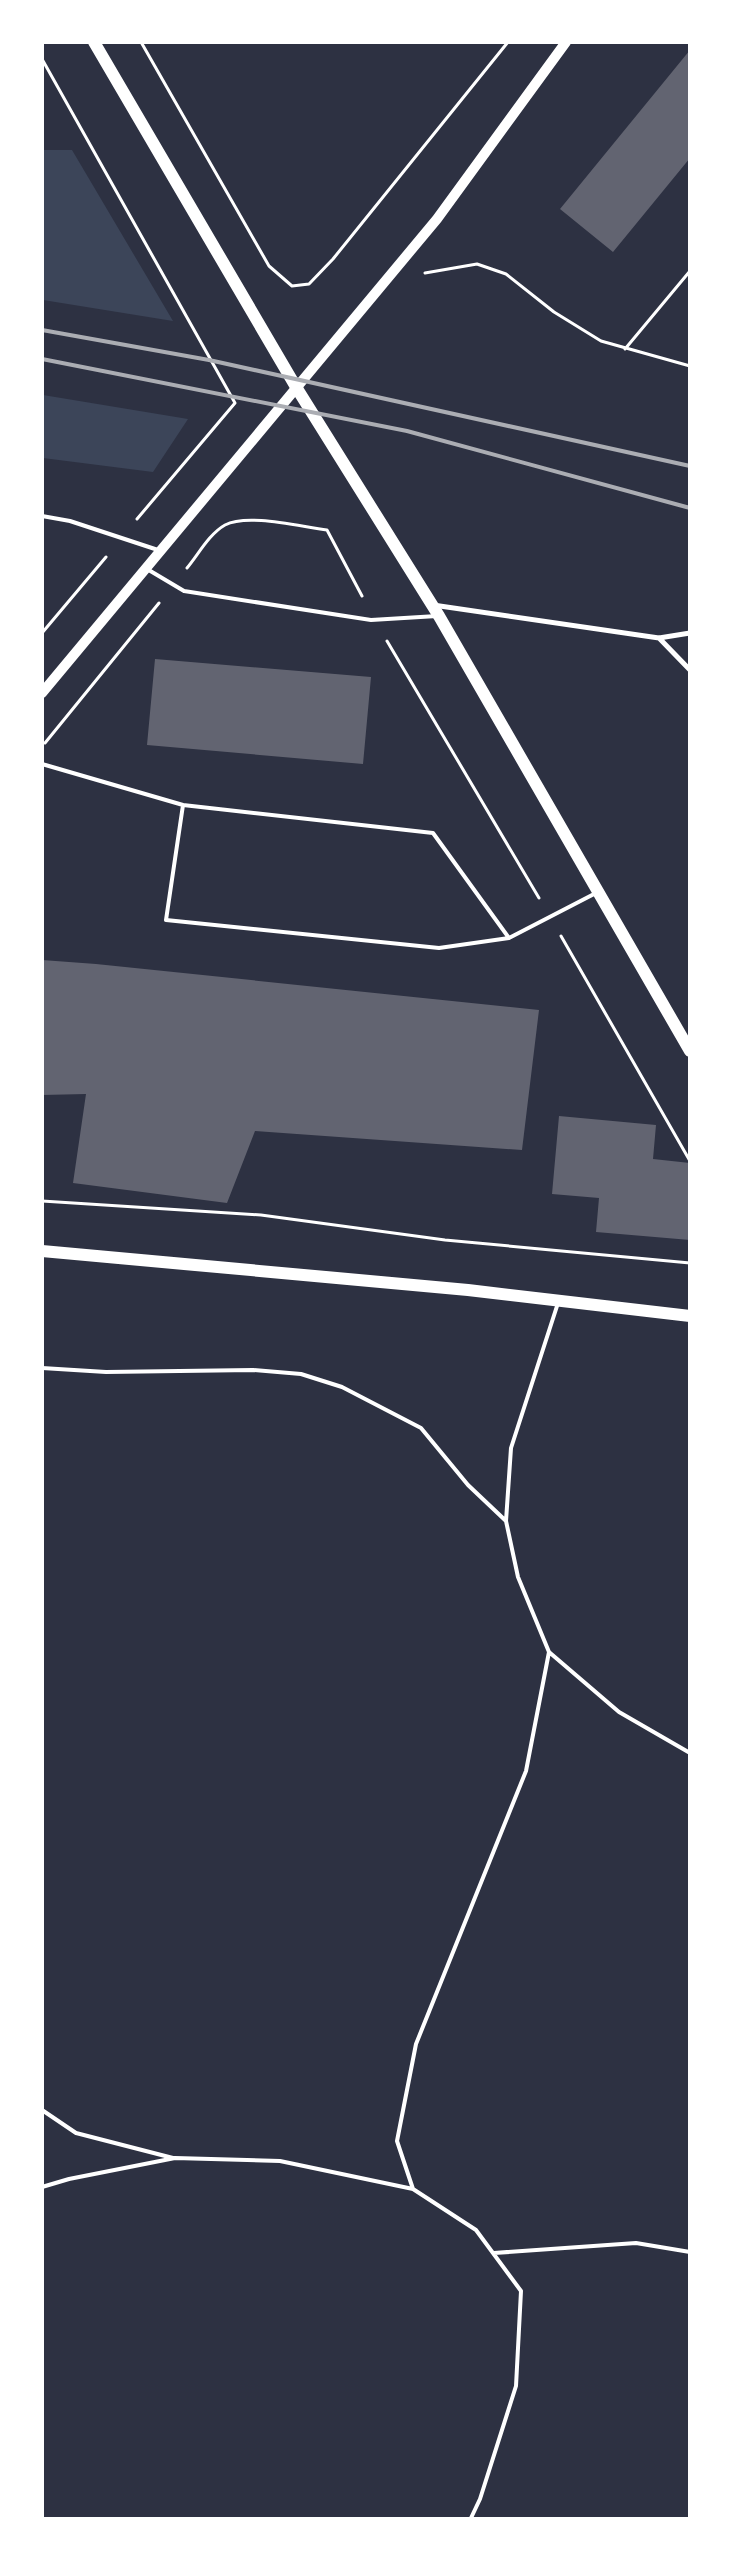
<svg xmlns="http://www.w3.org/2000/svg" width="732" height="2561" font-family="Cabin,sans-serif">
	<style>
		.green { fill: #3c4559 }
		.building { fill: #626471 }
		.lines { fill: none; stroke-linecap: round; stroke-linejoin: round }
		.path { stroke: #fff; stroke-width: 3 }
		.service { stroke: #fff; stroke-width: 4 }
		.minor { stroke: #fff; stroke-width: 5 }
		.secondary { stroke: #fff; stroke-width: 10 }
		.primary { stroke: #fff; stroke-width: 12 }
		.rail { stroke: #abadb3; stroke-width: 4 }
	</style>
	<rect width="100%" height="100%" fill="#2d3142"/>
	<!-- green -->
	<path class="green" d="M43 150H72L173 321 43 300Z
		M42 395H43L188 419 153 472 43 458Z"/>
	<!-- building -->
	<path class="building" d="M690 50V158L613 252 560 209Z
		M155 659 371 677 363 764 147 745Z
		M42 960 96 964 539 1010 522 1150 255 1131 227 1203 73 1183 86 1094 42 1095Z
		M559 1116 656 1125 653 1159 690 1163V1240L596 1232 599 1198 552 1194Z"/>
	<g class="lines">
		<!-- path -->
		<path class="path" d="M141 42 269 266 292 286 309 284 333 259 508 42
			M42 59 235 403 137 519
			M425 273 477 264 506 274 554 312 601 341 690 366
			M625 349 690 271
			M187 568C198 555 209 534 225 525 248 513 301 527 327 530L362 596
			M42 633 106 557
			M387 641 539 898
			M45 743 159 603
			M561 936 690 1161
			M42 1201 261 1215 445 1240 690 1263"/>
		<!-- service -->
		<path class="service" d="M42 516 70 521 158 550
			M147 569 184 591 371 620 437 616
			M42 764 183 805 166 920 439 948 509 938 596 893
			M183 805 433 833 509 938
			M558 1303 511 1448 506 1521 518 1577 549 1652 619 1712 690 1753
			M42 1368 106 1372 253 1370 301 1374 342 1387 421 1428 468 1485 506 1521
			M42 2110 76 2133 173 2158
			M42 2187 69 2179 175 2158 280 2161 413 2189 476 2230 521 2291 516 2386 480 2499 471 2518
			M413 2189 397 2141 416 2044 526 1771 549 1652
			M494 2253 636 2243 690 2252"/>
		<!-- minor -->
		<path class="minor" d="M433 605 659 638 690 633
			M659 638 690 670"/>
		<!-- secondary -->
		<path class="secondary" d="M42 693 437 219 566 42"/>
		<!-- primary -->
		<path class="primary" d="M94 42 296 387 439 616 690 1051
			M42 1251 468 1290 690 1316"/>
		<!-- rail -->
		<path class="rail" d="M42 330 209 360 690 466
			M42 359 407 431 690 508"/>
	</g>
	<!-- border -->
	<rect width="732" height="2561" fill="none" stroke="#ffffff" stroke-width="88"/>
</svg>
